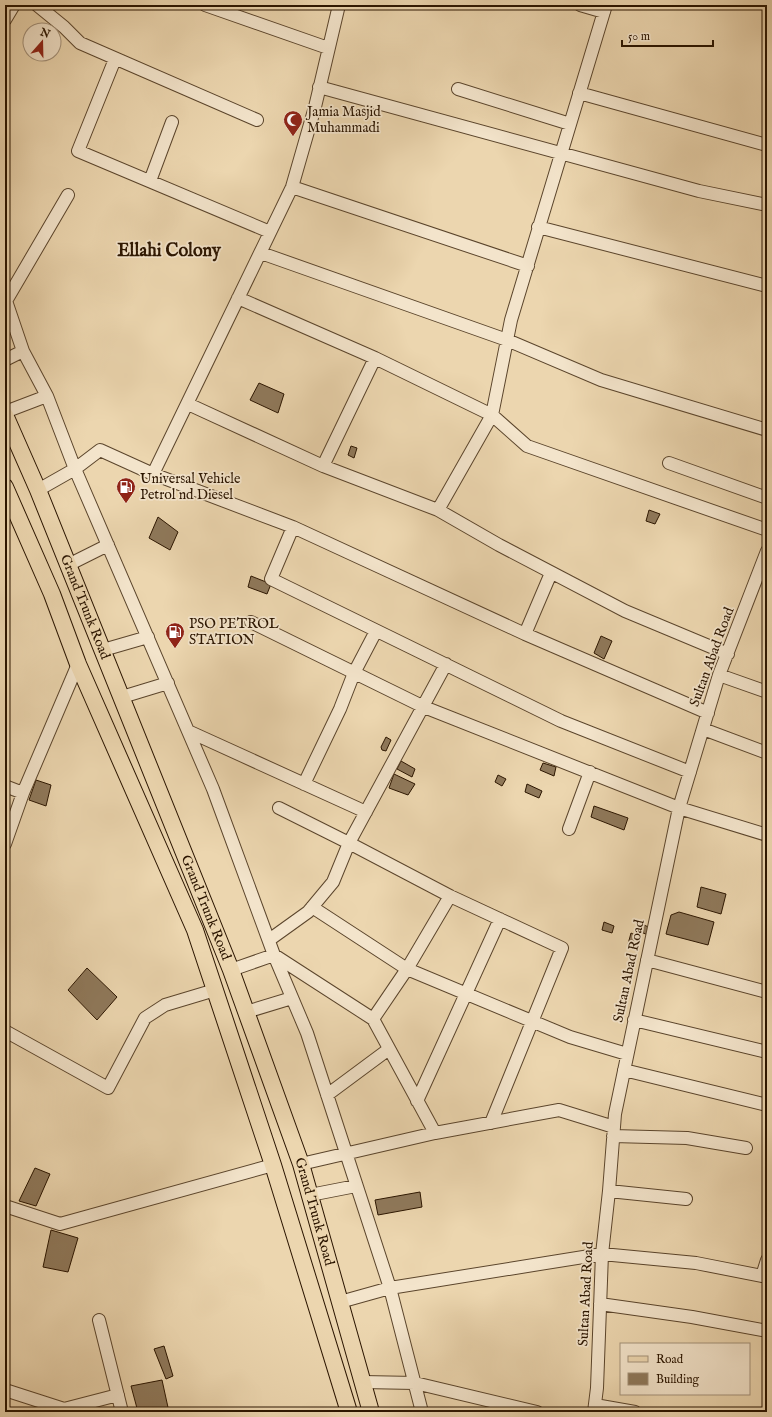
<svg xmlns="http://www.w3.org/2000/svg" width="772" height="1417" font-family="'IM FELL English',serif">
	<style>
		.building { fill: #8f795b; stroke: #2b1500 }
		.lines { fill: none; stroke-linecap: round; stroke-linejoin: round }
		.minor-casing { stroke: #5b452c; stroke-width: 14 }
		.major-casing { stroke: #2b1500; stroke-width: 18 }
		.minor { stroke: #f3e4cb; stroke-width: 12 }
		.major { stroke: #ecd6af; stroke-width: 16 }
		.labels { text-anchor: middle; dominant-baseline: central; stroke-width: 3.5; stroke-linejoin: round; paint-order: stroke }
		.poi-label { font-size: 14px; fill: #2b1500; stroke: #f3e4cb; text-anchor: start }
		.street-label { font-size: 14px; fill: #2b1500; stroke: #f3e4cb }
		.district-label { font-size: 18px; font-weight: bold; fill: #2b1500; stroke: #f3e4cb }
	</style>
	<rect width="100%" height="100%" fill="#ecd6af"/>
	<filter id="stains"><feTurbulence type="fractalNoise" baseFrequency=".005" numOctaves="4"/><feColorMatrix values="0 0 0 0 .2 0 0 0 0 .09 0 0 0 0 .02 0 0 0 .5 -.17"/></filter>
	<radialGradient id="worn" r=".72"><stop offset=".6" stop-color="#630" stop-opacity="0"/><stop offset="1" stop-color="#630" stop-opacity=".3"/></radialGradient>
	<!-- building -->
	<path class="building" d="M259 383 284 394 278 413 250 400Z
		M351 446 357 448 354 458 348 455Z
		M649 510 660 514 655 524 646 521Z
		M158 517 178 532 170 550 149 538Z
		M251 576 271 584 267 594 248 587Z
		M601 636 612 641 604 659 594 653Z
		M386 737 391 740 386 751 382 750 381 747Z
		M401 761 415 769 412 777 397 769Z
		M543 763 556 767 554 776 540 770Z
		M394 774 415 784 408 795 389 788Z
		M498 775 506 779 502 786 495 782Z
		M36 780 51 785 46 806 29 800Z
		M527 784 542 791 539 798 525 792Z
		M594 806 628 818 624 830 591 817Z
		M701 887 726 894 721 914 697 907Z
		M679 912 714 922 708 945 666 934 671 915Z
		M604 922 614 926 612 933 602 930Z
		M639 923 651 928 648 935 636 930Z
		M631 933 635 935 633 945 628 944Z
		M87 968 117 997 97 1020 68 990Z
		M35 1168 50 1174 36 1206 19 1201Z
		M420 1192 422 1207 378 1215 375 1200Z
		M51 1230 78 1238 68 1272 43 1267Z
		M164 1346 173 1376 166 1379 154 1349Z
		M162 1380 169 1412H138L131 1386Z"/>
	<g class="lines">
		<!-- minor casing -->
		<g class="minor-casing">
			<path id="minor" d="M37 5 64 27 80 43 257 120
				M205 5 328 48
				M580 5 604 12
				M5 20 14 5
				M115 59 78 151 270 232
				M319 87 699 191 767 205
				M458 89 570 124
				M579 93 767 145
				M150 181 172 122
				M292 187 528 266
				M538 227 767 286
				M261 253 507 340 601 380 767 430
				M5 298 23 351 47 396 75 469 213 789 274 955 307 1033 390 1288 422 1412
				M238 298 375 358 492 415 527 446 767 530
				M6 301 68 195
				M5 360 23 351
				M188 404 323 466 375 358
				M5 412 47 396
				M669 463 767 498
				M323 466 438 510 492 415 511 320 606 5
				M153 474 293 527 271 579 561 721 690 772
				M38 490 75 469 100 450 153 474 292 187 315 107 339 5
				M438 510 499 545 625 611 728 654
				M293 527 525 634 708 713
				M68 565 108 545
				M251 622 424 707 679 808 767 835
				M525 634 551 573
				M103 650 148 637
				M719 675 767 692
				M122 697 168 683
				M703 729 767 753
				M188 731 366 812
				M304 784 340 709 354 673 376 631
				M5 786 23 793
				M279 808 349 843 446 664
				M569 829 590 772
				M5 844 23 793 78 664
				M450 896 562 948 491 1123
				M312 907 407 969 373 1019
				M269 940 308 912 333 882 349 843 450 896 407 969 570 1037 627 1054
				M647 960 767 992
				M231 970 274 955 373 1019 435 1133 301 1164
				M246 1012 292 998
				M634 1020 767 1052
				M5 1031 108 1088 145 1018 165 1005 215 990
				M624 1070 767 1105
				M327 1095 389 1049
				M417 1101 500 919
				M435 1133 559 1110 614 1127
				M613 1136 687 1138 746 1148
				M609 1191 686 1199
				M310 1195 356 1186
				M5 1206 60 1224 273 1165
				M762 1276 767 1260
				M340 1302 390 1288 602 1254 696 1263 767 1277
				M600 1304 692 1317 767 1331
				M99 1320 122 1412
				M363 1382 415 1383 537 1412
				M5 1390 64 1409 118 1395
				M595 1405 635 1412
				M594 1412 597 1388 602 1254 609 1191 615 1114 679 808 719 675 767 551"/>
		</g>
		<!-- major casing -->
		<g class="major-casing">
			<g id="major">
				<path id="s1" d="M5 415 38 490 231 970 301 1164 371 1412"/>
				<path d="M5 487 52 594 78 664 195 930 273 1165 349 1412"/>
			</g>
		</g>
		<!-- minor -->
		<use href="#minor" class="minor"/>
		<!-- major -->
		<use href="#major" class="major"/>
	</g>
	<!-- icons -->
	<defs>
		<g id="mosque-pin" transform="scale(1)"><path d="M0 17L-7.5 6A9.5 9.5 0 1 1 7.5 6Z" fill="#8f2418" stroke="#f3e4cb"/><path d="M3.5-4.9A6 6 0 1 0 3.5 4.9A5 5 0 1 1 3.5-4.9Z" fill="#fff"/></g>
		<g id="fuel-pin" transform="scale(1)"><path d="M0 17L-7.5 6A9.5 9.5 0 1 1 7.5 6Z" fill="#8f2418" stroke="#f3e4cb"/><path d="M-5.5-6h7V0h2V4h1.3V-2.5L3-4.5l.8-.8L6-3V5H2.5V1h-1V6h-7ZM-4.2-4.7v3.2H.2V-4.7Z" fill="#fff"/></g>
	</defs>
	<g fill-rule="evenodd">
		<use href="#mosque-pin" x="293" y="120"/>
		<use href="#fuel-pin" x="126" y="487"/>
		<use href="#fuel-pin" x="175" y="632"/>
	</g>
	<g class="labels">
		<!-- poi labels -->
		<g class="poi-label">
			<text x="307" y="112">Jamia Masjid<tspan x="307" dy="16">Muhammadi</tspan></text>
			<text x="140" y="479">Universal Vehicle<tspan x="140" dy="16">Petrol nd Diesel</tspan></text>
			<text x="189" y="624">PSO PETROL<tspan x="189" dy="16">STATION</tspan></text>
		</g>
		<!-- street labels -->
		<g class="street-label">
			<text stroke="none"><textPath href="#s1" startOffset="208">Grand Trunk Road</textPath></text>
			<text transform="translate(712 657) rotate(-70)">Sultan Abad Road</text>
			<text stroke="none"><textPath href="#s1" startOffset="532">Grand Trunk Road</textPath></text>
			<text transform="translate(629 971) rotate(-78)">Sultan Abad Road</text>
			<text stroke="none"><textPath href="#s1" startOffset="855">Grand Trunk Road</textPath></text>
			<text transform="translate(586 1294) rotate(-87)">Sultan Abad Road</text>
		</g>
		<!-- district labels -->
		<g class="district-label">
			<text x="169" y="251">Ellahi Colony</text>
		</g>
	</g>
	<!-- margin -->
	<rect width="772" height="1417" fill="none" stroke="#ecd6af" stroke-width="20"/>
	<rect x="6" y="6" width="760" height="1405" fill="none" stroke="#2b1500" stroke-width="2"/>
	<rect x="10" y="10" width="752" height="1397" fill="none" stroke="#2b1500"/>
	<!-- legend -->
	<rect x="620" y="1343" width="130" height="52" fill="#f3e4cb" stroke="#a3917a"/>
	<rect x="628" y="1356" width="20" height="6" fill="#ecd6af" stroke="#a3917a"/>
	<text x="656" y="1363" font-size="12" fill="#2b1500">Road</text>
	<rect x="628" y="1373" width="20" height="12" fill="#8f795b" stroke="#a3917a"/>
	<text x="656" y="1383" font-size="12" fill="#2b1500">Building</text>
	<!-- north arrow -->
	<g transform="translate(42 42) rotate(20)"><circle r="19" fill="#f3e4cb" stroke="#a3917a"/>
	<path d="M0-3L7 15L0 10L-7 15Z" fill="#8f2418"/>
	<text y="-6" font-size="11" font-weight="bold" text-anchor="middle" fill="#2b1500">N</text>
	</g>
	<!-- scale -->
	<path d="M622 40v6h91v-6" fill="none" stroke="#2b1500" stroke-width="2"/>
	<text x="628" y="40" font-size="12" fill="#2b1500" stroke="#f3e4cb" stroke-width="3" paint-order="stroke">50 m</text>
	<rect width="100%" height="100%" filter="url(#stains)"/>
	<rect width="100%" height="100%" fill="url(#worn)"/>
</svg>
